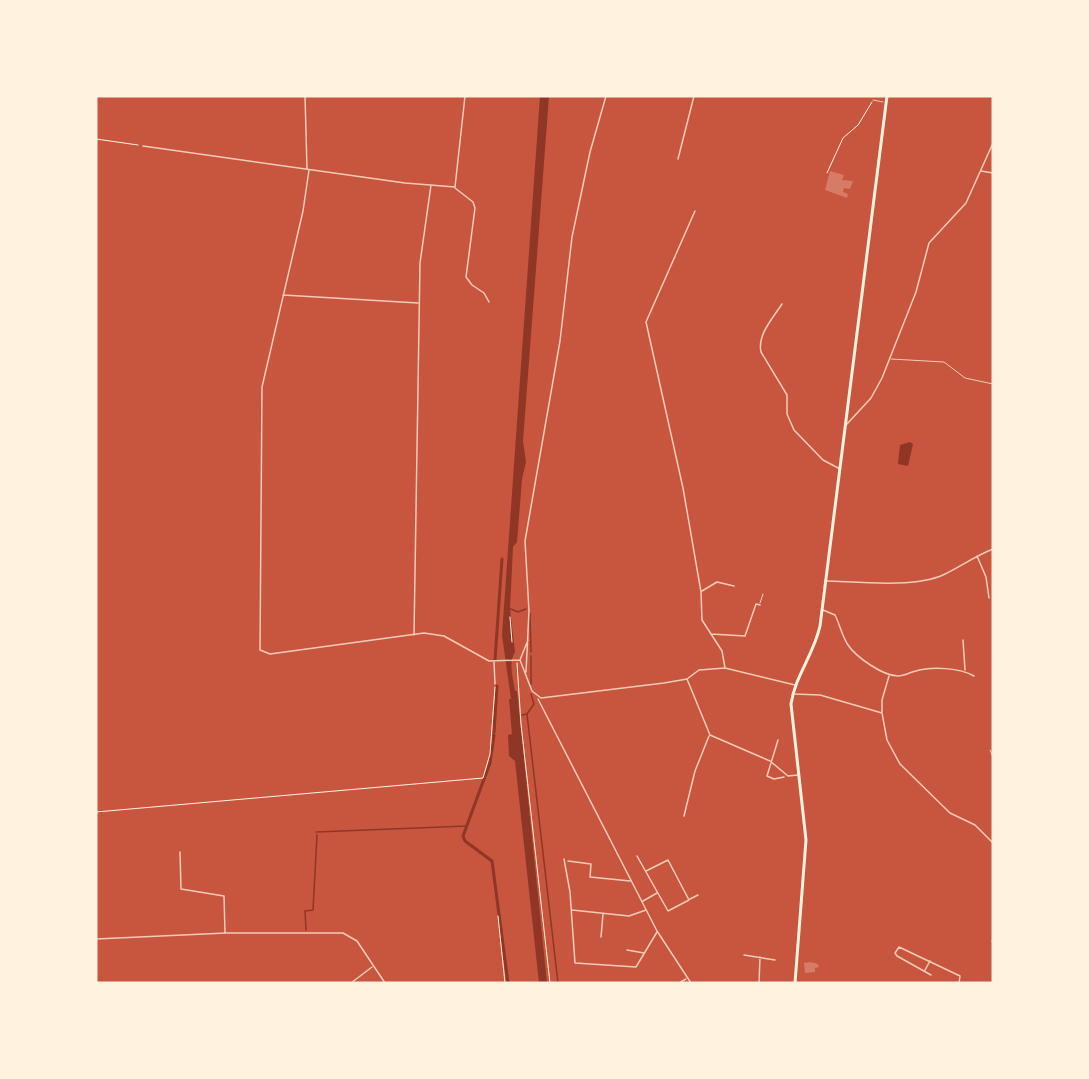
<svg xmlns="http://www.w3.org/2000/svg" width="1089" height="1079" font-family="'Sofia Sans Condensed',sans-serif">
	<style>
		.water { fill: #8f3625 }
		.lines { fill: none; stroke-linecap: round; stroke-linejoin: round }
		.stream { stroke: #8f3625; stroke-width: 1.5 }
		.canal { stroke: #8f3625; stroke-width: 3 }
		.building { fill: #d67c66 }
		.path { stroke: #fff3e0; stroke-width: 1 }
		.service { stroke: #f1ccb7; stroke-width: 1 }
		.minor { stroke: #f1ccb7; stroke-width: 1.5 }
		.secondary { stroke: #fff3e0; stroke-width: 3 }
	</style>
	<rect width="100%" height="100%" fill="#c8553d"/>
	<!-- water -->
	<path class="water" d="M540 96H549L523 441 526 462 522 479 517 542 513 547 510 609 515 652C508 663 513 679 515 691H517L547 983H539L515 761 509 756 508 735 512 734 509 699H511L502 635Z
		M910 442 913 444 908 466 898 464 900 445Z"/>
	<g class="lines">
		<!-- stream -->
		<path class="stream" d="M508 608 518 612 526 609
			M530 613 531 652
			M531 656V684
			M527 714 558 983
			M522 715 527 714 534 704 531 694
			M316 832 467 826
			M306 930 305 911 313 910 317 835"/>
		<!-- canal -->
		<path class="canal" d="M495 660 502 559
			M494 732 497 686
			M494 735 490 763 463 836 465 841 492 861 508 983"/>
	</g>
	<!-- building -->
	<path class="building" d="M830 171 844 175 842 180 853 181 850 189 844 188 843 192 848 194 847 198 825 190Z
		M810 962 818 964 819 967 815 968V972L805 973 804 963Z"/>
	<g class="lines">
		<!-- path -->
		<path class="path" d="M96 139 138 145
			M827 173 843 138 858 125 872 102
			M510 617 512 642
			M517 663 521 724 550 983
			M96 812 483 778 490 754 495 687
			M498 916 505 983"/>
		<!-- service -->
		<path class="service" d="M873 100 883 102
			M891 359 944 362 965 378 993 384
			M760 603 763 594
			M990 750 993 757"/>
		<!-- minor -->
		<path class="minor" d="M305 96 307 169
			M143 146 405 183 455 187 465 96
			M678 159 694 96
			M309 170 303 211 262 387 260 650 270 654 424 633 444 636 489 661 520 660
			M981 171 993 173
			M455 188 473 202 475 208 466 277 472 285 484 293 489 302
			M695 211 646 322 683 488 701 592 702 620 722 651 725 668
			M283 295 418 303
			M782 304C773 318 757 335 761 352L787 395V414L794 430 823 460 840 469
			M847 424 871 398 882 378 916 292 929 243 966 203 993 143
			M977 556 986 577 989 598
			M827 581C859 582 914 588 943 575 960 567 975 556 993 549
			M702 591 717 582 734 586
			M823 610 835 615C840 625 842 636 848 645 856 657 883 676 898 676 905 676 910 672 916 671 932 666 960 668 974 676
			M711 634 745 636 756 604 760 605
			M414 635 420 263 431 185
			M528 640 520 660 532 691 541 698 664 683 687 679 699 670 725 668 795 685
			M963 640 965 670
			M494 662 495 684
			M526 672 529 611 525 541 560 341 572 237 590 152 606 96
			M687 679 710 735 770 761 788 776 798 775
			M794 694 820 695 882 713 887 740 900 764 950 813 975 825 993 843
			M538 699 657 931 691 983
			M882 712V700L889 676
			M778 740 767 776 774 779 784 777
			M684 816 695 771 709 736
			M180 852 181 889 224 896 225 932
			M637 856 668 911 689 900 668 860 646 871
			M564 859 570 892 575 963 636 967 657 932
			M568 861 591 864 590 877 630 881
			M690 899 698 895
			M643 901 657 893
			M572 910 629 916 646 910
			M601 937 603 914
			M96 939 226 933H343L357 941 385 983
			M992 941H993
			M627 950 644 953
			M744 955 775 960
			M925 970 930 961
			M931 975 897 956 895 953 899 947 960 976 959 983
			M351 983 372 967
			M679 983 686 979
			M759 983 760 957"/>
		<!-- secondary -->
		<path class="secondary" d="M795 983 806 840 791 704C795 676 814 654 820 626L887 96"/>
	</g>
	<!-- border -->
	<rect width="1089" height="1079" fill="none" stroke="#fff3e0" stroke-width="195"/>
</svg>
